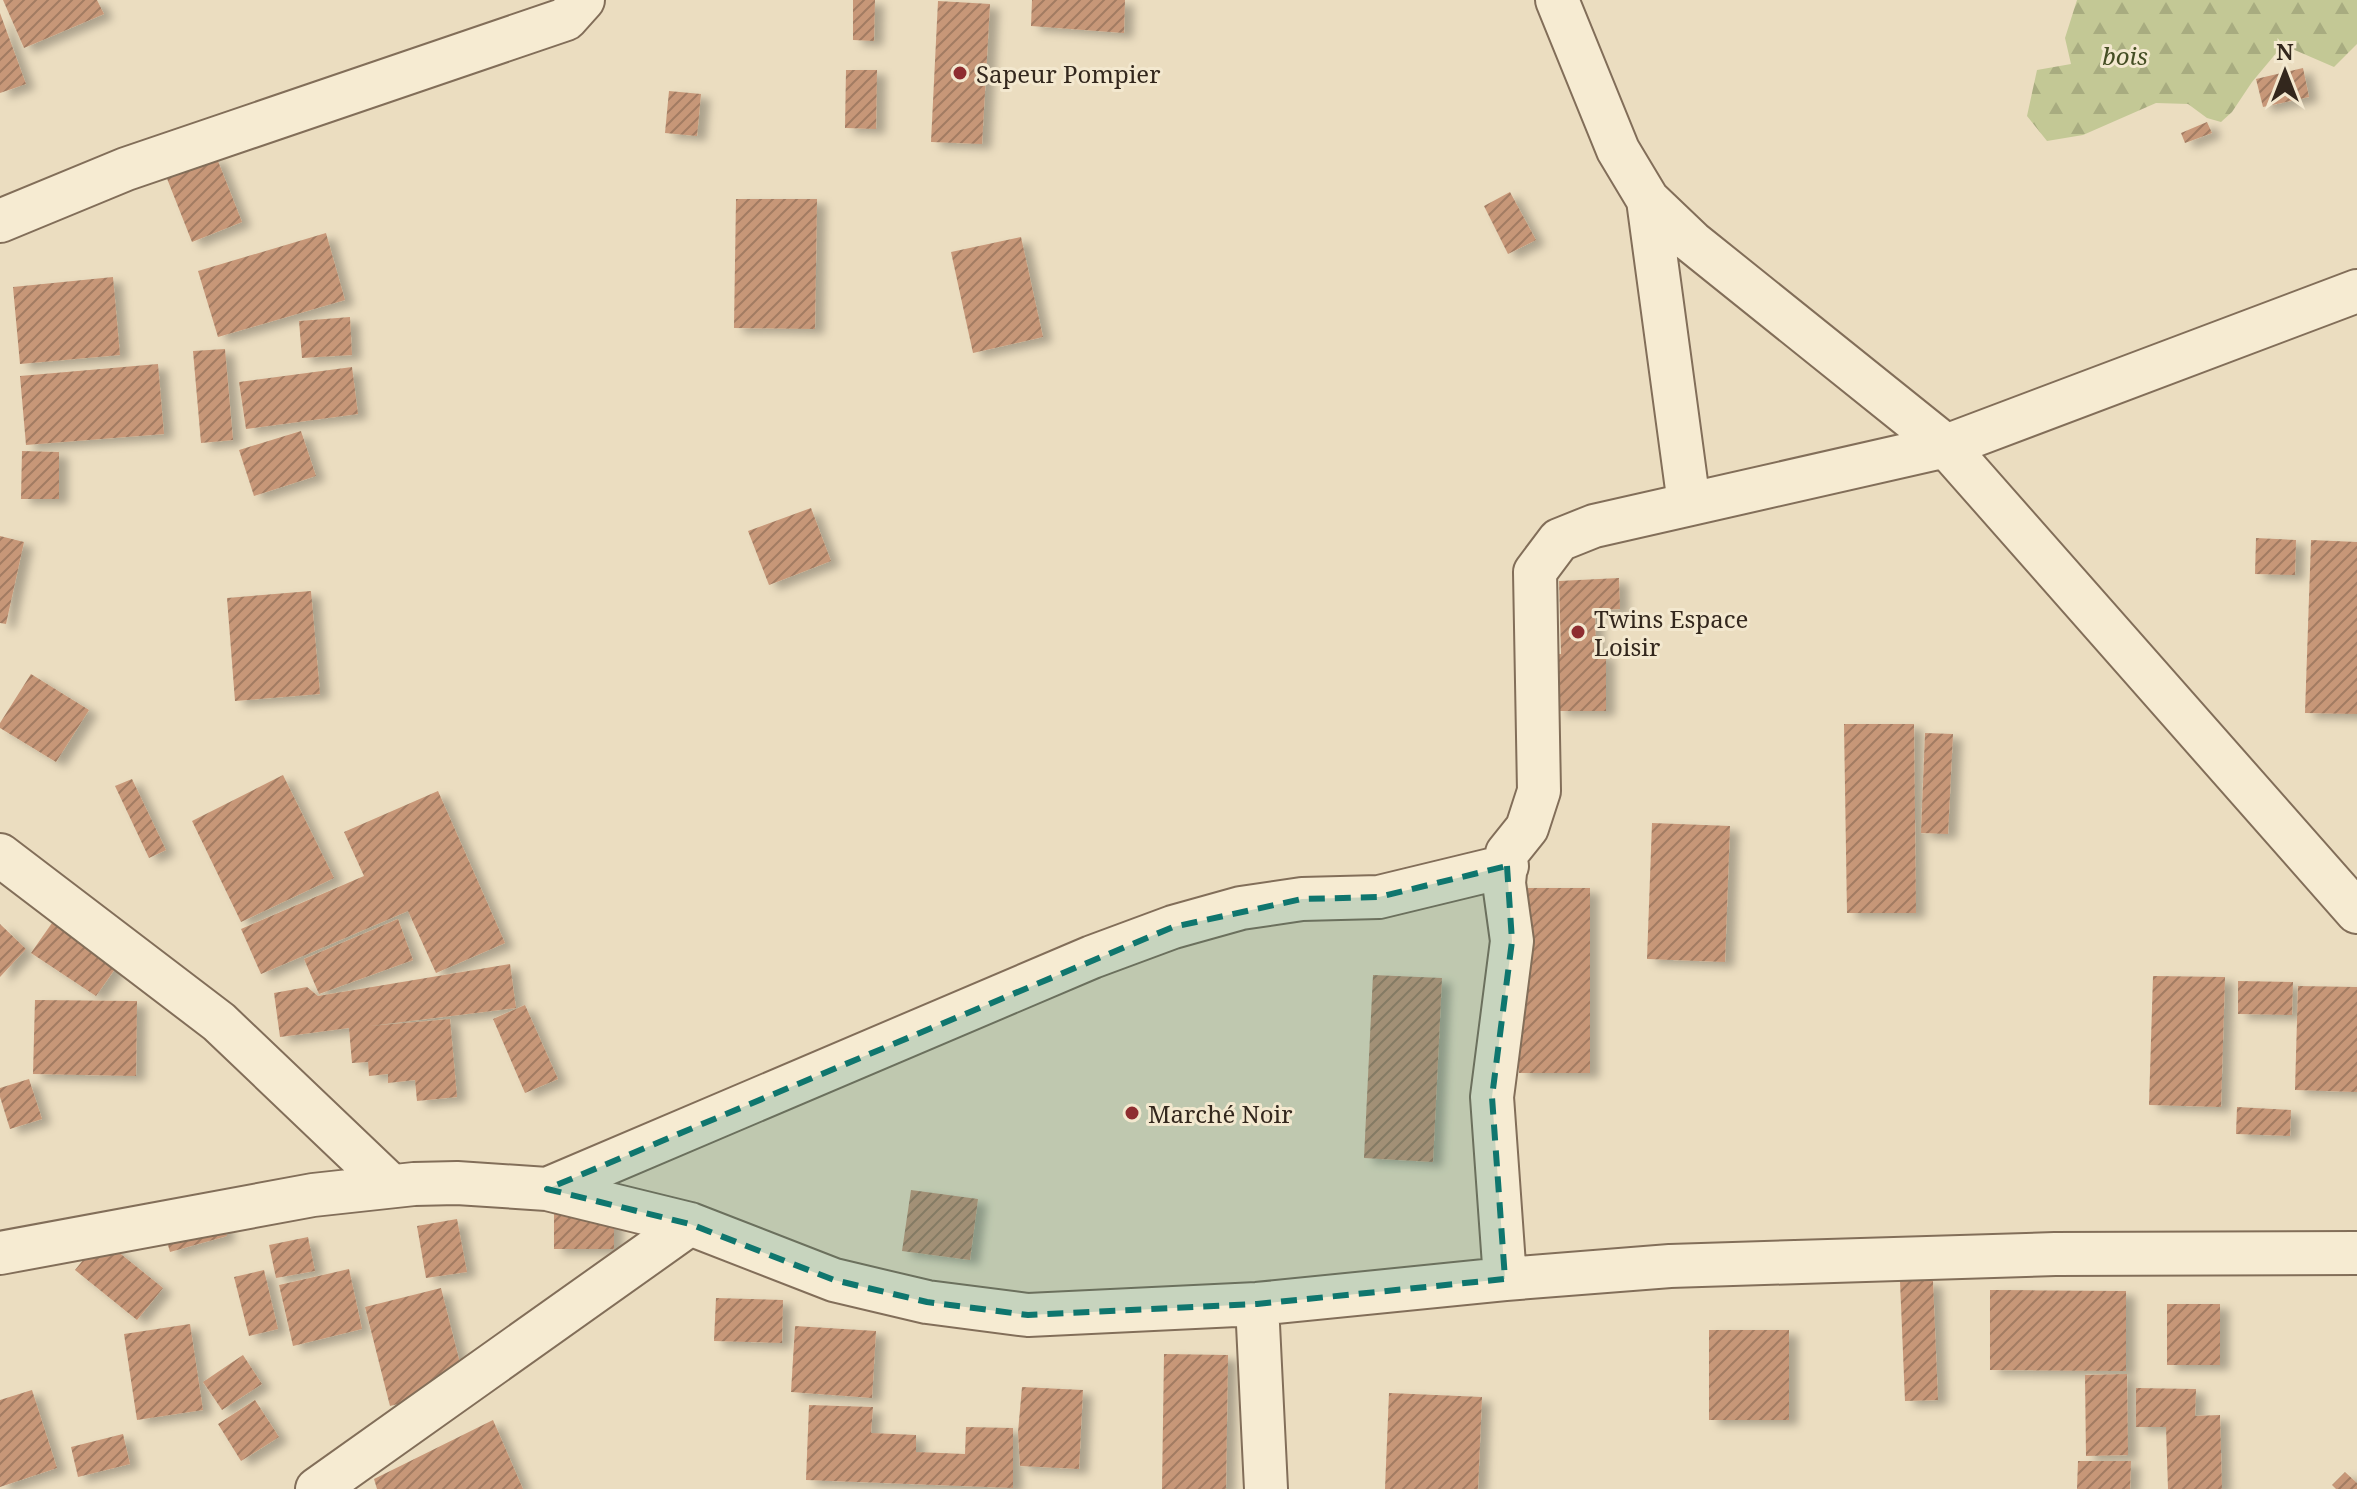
<svg xmlns="http://www.w3.org/2000/svg" width="2357" height="1489" font-family="'Noto Serif',serif">
	<style>
		.forest { fill: url(#forest-firs) }
		.building { fill: url(#building-hatch); filter: url(#shadow) }
		.lines { fill: none; stroke-linecap: round; stroke-linejoin: round }
		.street-casing { stroke: #826e59; stroke-width: 46 }
		.street { stroke: #f6ebd2; stroke-width: 42 }
		.marked { fill: #0f766e; fill-opacity: 0.2; stroke: #0f766e; stroke-width: 6; stroke-dasharray: 16 10; stroke-linejoin: round }
		.poi-dot { fill: #8e2d30; stroke: #f3e8cf; stroke-width: 3 }
		.labels { text-anchor: middle; dominant-baseline: central; stroke-width: 6; stroke-linejoin: round; paint-order: stroke }
		.park-label { font-size: 24px; font-style: italic; fill: #454e24; stroke: #f3e8cf }
		.poi-label { font-size: 24px; fill: #33271d; stroke: #f3e8cf; text-anchor: start }
	</style>
	<defs>
		<pattern id="forest-firs" width="22" height="20" patternUnits="userSpaceOnUse" patternTransform="scale(2)"><rect width="22" height="20" fill="#c3c895"/><path d="M5 1l3.5 6h-7zM16 11l3.5 6h-7z" fill="#a8ac80"/></pattern>
		<pattern id="building-hatch" width="6" height="6" patternUnits="userSpaceOnUse" patternTransform="scale(2)"><rect width="6" height="6" fill="#c79778"/><path d="M-1 1l2-2M0 6l6-6M5 7l2-2" fill="none" stroke="#a27b62"/></pattern>
		<filter id="shadow"><feDropShadow dx="9" dy="5" stdDeviation="4" flood-color="#0004"/></filter>
	</defs>
	<rect width="100%" height="100%" fill="#ebddc0"/>
	<!-- forest -->
	<path class="forest" d="M2077 0H2357V44L2334 67 2283 45 2252 82 2232 112 2221 122 2207 118 2188 104 2156 103 2083 135 2047 141 2027 116 2037 70 2071 64 2065 38Z"/>
	<!-- building -->
	<path class="building" d="M3 0H97L104 14 24 48Z
		M853 0H875L874 41 853 40Z
		M1032 0H1125L1124 33 1031 26Z
		M938 1 990 4 982 144 931 142Z
		M0 13 26 84 0 93Z
		M2303 68 2309 97 2263 107 2256 79Z
		M846 70H877L876 129 845 128Z
		M669 91 701 94 697 136 665 133Z
		M2207 122 2212 133 2185 143 2181 133Z
		M216 156 242 222 192 242 166 176Z
		M1510 192 1536 240 1508 254 1484 206Z
		M736 199H817L815 329 734 328Z
		M326 233 345 300 218 337 198 271Z
		M1021 237 1043 337 973 353 951 252Z
		M113 277 120 355 20 364 13 287Z
		M350 317 352 355 302 358 299 321Z
		M225 349 233 440 201 443 193 351Z
		M158 364 164 434 26 445 20 376Z
		M352 367 358 414 246 429 239 382Z
		M301 431 316 476 254 496 239 450Z
		M22 451 59 452V499H21Z
		M811 508 831 561 769 585 748 531Z
		M0 536 24 542 6 624 0 623Z
		M2256 538 2296 540 2295 575 2255 574Z
		M2311 540 2357 542V714L2305 713Z
		M1619 578 1620 609 1595 610 1596 654H1606V711H1557V654H1561L1559 581Z
		M311 591 320 694 235 701 227 598Z
		M31 674 89 710 56 762 0 728V723Z
		M1844 724H1914L1916 913H1847Z
		M1925 733 1953 734 1948 834 1921 833Z
		M283 775 334 878 241 922 192 821Z
		M132 779 166 850 149 858 115 786Z
		M438 791 505 943 436 973 408 911 261 974 241 929 364 876 344 832Z
		M1652 823 1730 826 1725 962 1647 959Z
		M1518 888H1590V1073H1519Z
		M59 913 124 956 96 996 31 953Z
		M398 919 413 960 319 994 304 959Z
		M0 924 26 949 0 977Z
		M510 964 516 1008 370 1026 450 1019 457 1097 417 1101 415 1080 388 1083V1074L369 1076 368 1062 352 1063 349 1028 280 1037 274 993 307 987 318 996Z
		M1373 975 1442 978 1433 1162 1364 1158Z
		M2153 976 2225 977 2221 1107 2149 1105Z
		M2238 981 2293 982 2292 1015 2238 1014Z
		M2298 986 2357 987V1092L2295 1090Z
		M35 1000 137 1001 136 1076 33 1074Z
		M525 1005 558 1079 525 1093 493 1019Z
		M29 1079 42 1119 10 1129 0 1097V1088Z
		M2237 1107 2291 1110 2290 1136 2236 1134Z
		M911 1190 978 1199 970 1260 902 1251Z
		M554 1209H614V1249H554Z
		M220 1213 227 1236 170 1252 163 1228Z
		M457 1219 467 1272 426 1278 417 1226Z
		M308 1237 315 1271 276 1278 269 1245Z
		M101 1238 163 1288 137 1320 75 1270Z
		M349 1269 362 1329 293 1346 279 1285Z
		M264 1270 278 1329 249 1336 234 1277Z
		M1900 1281H1933L1938 1400 1905 1401Z
		M441 1288 466 1387 390 1406 365 1307Z
		M1990 1290 2126 1291V1371L1990 1370Z
		M716 1298 783 1300 782 1343 714 1341Z
		M2167 1304H2220V1365H2167Z
		M190 1324 203 1410 137 1420 124 1334Z
		M795 1326 876 1331 872 1398 791 1392Z
		M1709 1330H1789V1420H1709Z
		M1164 1354 1228 1355 1226 1489H1162Z
		M243 1355 262 1384 222 1410 203 1382Z
		M2127 1374 2128 1455 2086 1456 2085 1375Z
		M1022 1387 1083 1390 1079 1469 1020 1466 1018 1432Z
		M2136 1388 2196 1389 2195 1416 2220 1415 2222 1489H2168L2166 1427H2136Z
		M32 1390 57 1468 0 1487V1400Z
		M1389 1393 1482 1397 1478 1489H1385Z
		M255 1400 279 1437 241 1461 218 1424Z
		M809 1405 873 1407 871 1433 916 1435V1452L965 1454 966 1427 1013 1428V1488L806 1480Z
		M493 1420 523 1489H377L374 1479Z
		M123 1434 130 1464 78 1477 71 1447Z
		M2078 1461H2131L2130 1489H2077Z
		M2345 1472 2357 1483V1489H2336L2332 1485Z"/>
	<g class="lines">
		<!-- street casing -->
		<g class="street-casing">
			<path id="street" d="M1557 0 1618 150 1648 200 1692 242 1946 446 2357 912
				M1648 200 1689 504
				M0 221 126 169 566 19 583 0
				M0 855 219 1022 391 1186
				M547 1189 1092 957 1173 927 1241 908 1302 899 1379 897 1507 866
				M0 1253 313 1195 414 1184 457 1183 547 1189 690 1224 834 1280 927 1302 1028 1315 1257 1304 1505 1279 1670 1266 2055 1254 2357 1253
				M1505 1279 1492 1097 1512 941 1504 883 1507 853 1527 828 1539 791 1535 572 1559 540 1594 526 1946 446 2357 291
				M1257 1304 1266 1489
				M317 1489 690 1224"/>
		</g>
		<!-- street -->
		<use href="#street" class="street"/>
	</g>
	<!-- marked area -->
	<path class="marked" d="M1507 866 1512 941 1492 1097 1505 1279 1257 1304 1028 1315 927 1302 834 1280 690 1224 547 1189 1173 927 1302 899 1379 897Z"/>
	<!-- markers -->
	<g class="poi-dot">
		<circle cx="960" cy="73" r="8"/>
		<circle cx="1578" cy="632" r="8"/>
		<circle cx="1132" cy="1113" r="8"/>
	</g>
	<g class="labels">
		<!-- park labels -->
		<g class="park-label">
			<text x="2125" y="55">bois</text>
		</g>
		<!-- poi labels -->
		<g class="poi-label">
			<text x="976" y="73">Sapeur Pompier</text>
			<text x="1594" y="618">Twins Espace<tspan x="1594" dy="28">Loisir</tspan></text>
			<text x="1148" y="1113">Marché Noir</text>
		</g>
	</g>
	<!-- north arrow -->
	<g transform="translate(2285 72)" stroke="#f3e8cf" stroke-width="6" paint-order="stroke">
	<path d="M0-6L14 30L0 20L-14 30Z" fill="#33271d"/>
	<text y="-12" font-size="22" font-weight="bold" text-anchor="middle" fill="#33271d">N</text>
	</g>
</svg>
